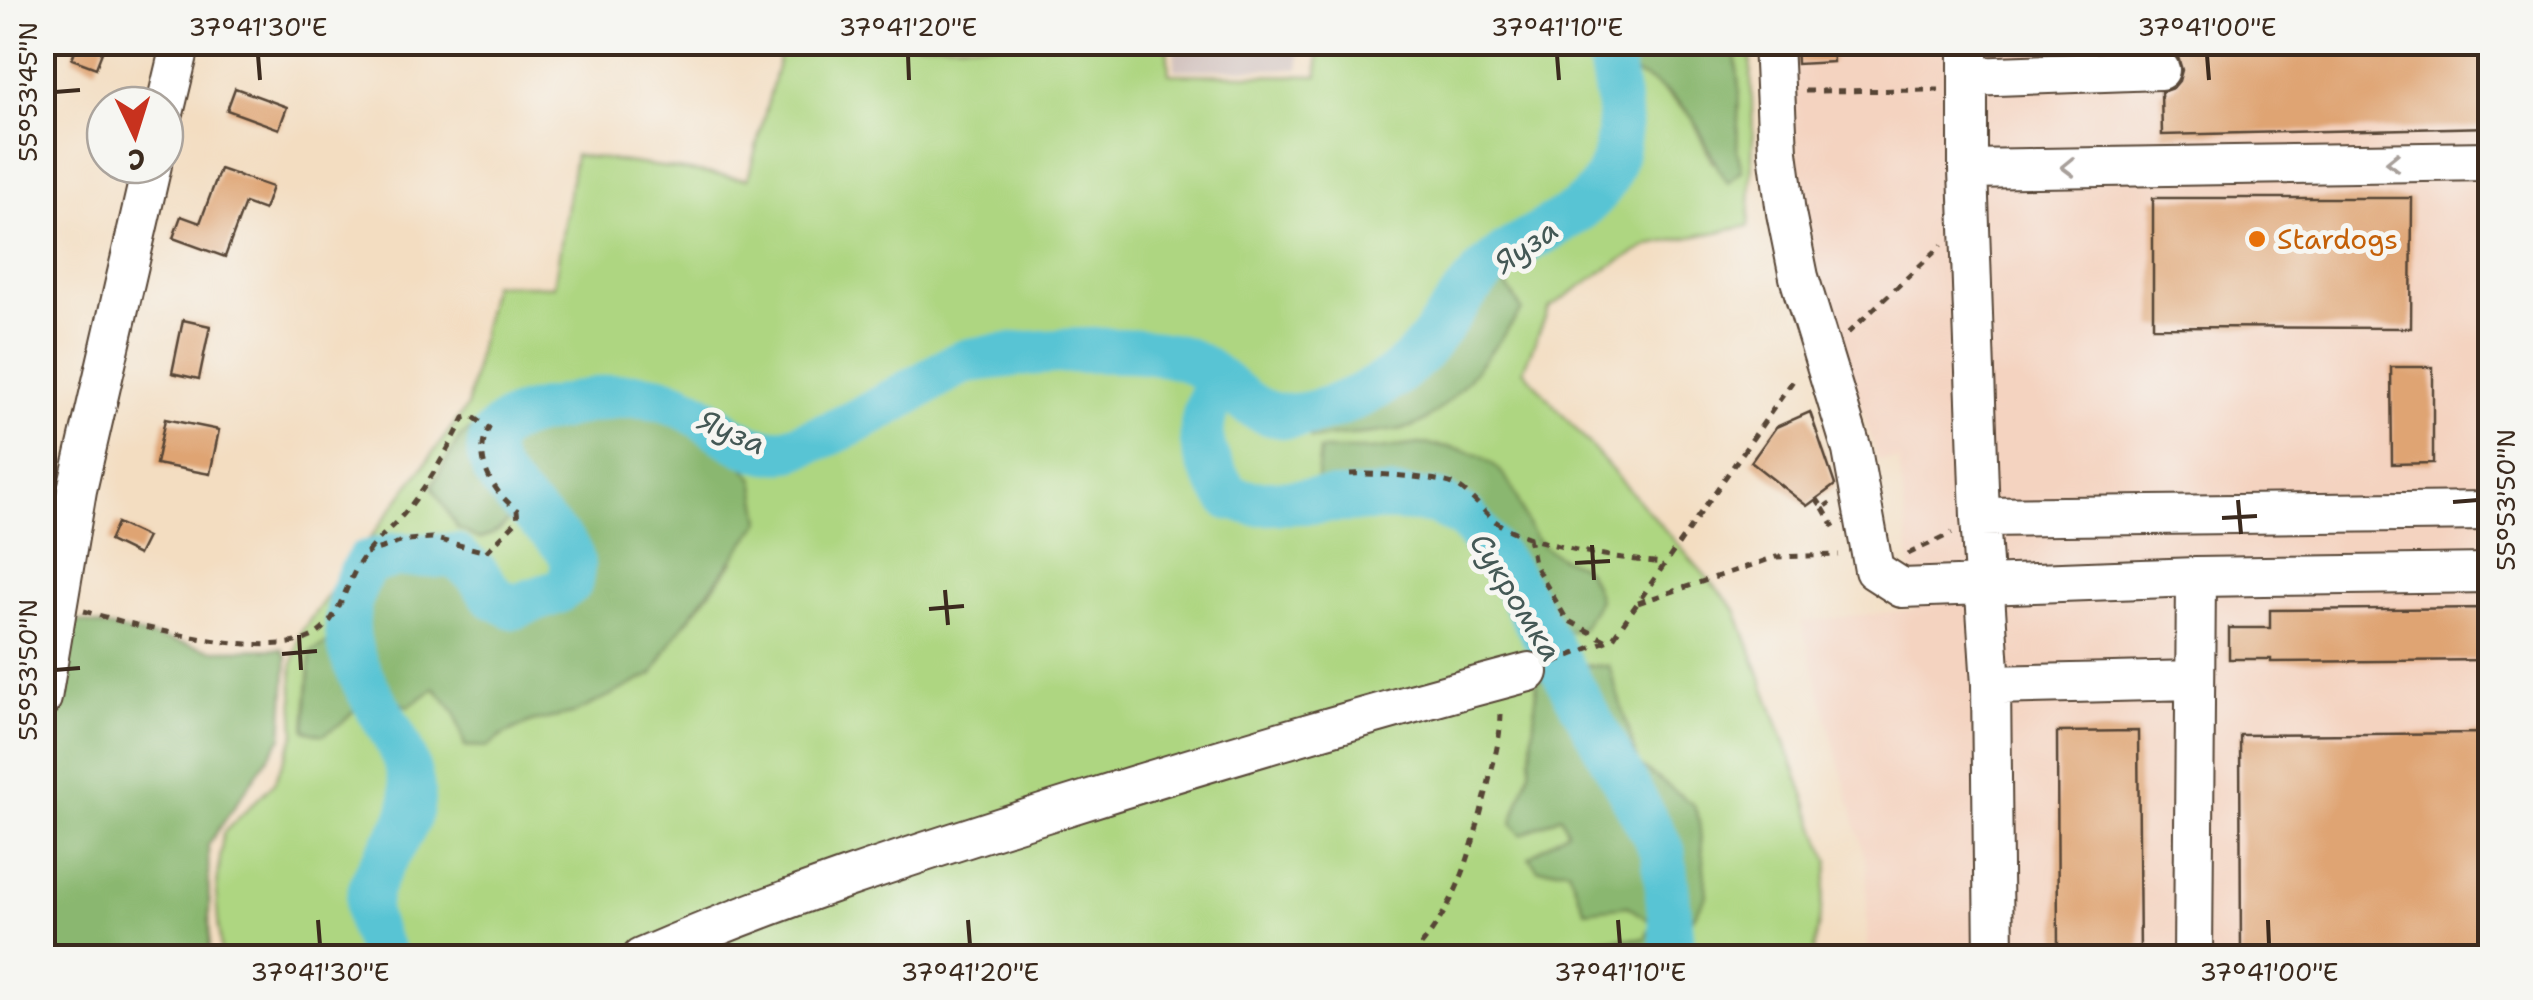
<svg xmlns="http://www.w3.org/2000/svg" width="2533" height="1000" font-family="'Shantell Sans',sans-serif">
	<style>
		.built { fill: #f4d3c0 }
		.industrial { fill: #d0c0bc }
		.green { fill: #aed681; stroke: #748050; stroke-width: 2.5; fill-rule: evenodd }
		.forest { fill: #8ab76f; stroke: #627046; stroke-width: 2.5 }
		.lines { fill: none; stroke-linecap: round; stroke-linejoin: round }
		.river { stroke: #59c4d4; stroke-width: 45 }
		.building { fill: #dfa473 }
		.minor-casing { stroke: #574536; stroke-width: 42 }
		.path { stroke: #574536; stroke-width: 5; stroke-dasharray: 8 8; stroke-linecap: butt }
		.minor { stroke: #fff; stroke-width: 38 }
		.oneway { stroke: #a79f9a }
		.ticks { fill: none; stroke: #3b2a1e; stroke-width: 4 }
		.food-dot { fill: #e8710a; stroke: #f6f6f2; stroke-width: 4 }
		.labels { text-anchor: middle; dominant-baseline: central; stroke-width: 10; stroke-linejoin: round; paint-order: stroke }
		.food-label { font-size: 28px; fill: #c56008; stroke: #f6f6f2; text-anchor: start }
		.water-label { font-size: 30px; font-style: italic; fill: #445855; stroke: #f6f6f2 }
		.neatline { fill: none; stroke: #3b2a1e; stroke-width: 4 }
		.ticks-label { font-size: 25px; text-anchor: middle; fill: #3b2a1e }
	</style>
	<rect width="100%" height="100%" fill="#f6f6f2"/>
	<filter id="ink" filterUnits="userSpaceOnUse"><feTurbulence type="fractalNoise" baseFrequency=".01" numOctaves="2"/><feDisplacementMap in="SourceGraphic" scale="20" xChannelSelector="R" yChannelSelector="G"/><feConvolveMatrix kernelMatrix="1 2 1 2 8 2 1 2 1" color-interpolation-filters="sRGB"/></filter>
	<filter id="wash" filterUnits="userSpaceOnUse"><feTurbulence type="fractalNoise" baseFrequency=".0048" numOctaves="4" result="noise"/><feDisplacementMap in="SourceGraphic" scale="40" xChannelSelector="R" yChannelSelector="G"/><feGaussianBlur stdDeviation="2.25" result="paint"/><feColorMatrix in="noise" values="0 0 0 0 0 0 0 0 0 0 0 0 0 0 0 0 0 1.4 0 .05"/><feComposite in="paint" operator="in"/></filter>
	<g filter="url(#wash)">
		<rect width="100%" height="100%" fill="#f3ddc1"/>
		<!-- built -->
		<path class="built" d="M1784 43H2490V957H1867V865L1801 622 1915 609 1899 460H1878L1805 229Z"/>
		<!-- industrial -->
		<path class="industrial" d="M1174 43H1299V69L1175 70Z"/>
		<!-- green -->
		<path class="green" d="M1622 42 1628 71 1649 78 1692 117 1712 162 1742 170 1737 151 1739 88 1734 43H1750L1753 138 1749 226 1650 245 1609 267 1549 308 1523 370 1736 610 1829 862 1813 957 221 958 216 894 223 833 274 783 295 734 292 668 300 633 467 407 492 284 554 286 575 155 748 179 783 43H1167L1169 74 1318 76V43ZM478 434C475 467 482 492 509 512L432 485 460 437ZM521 489 734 561 673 639 653 674 572 714 531 722 503 735 487 747 465 746 455 712 435 687 412 701 376 661 365 632 450 568 482 598 504 614 536 611 575 595 588 575 581 545ZM342 634 358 704 311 652Z"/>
		<!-- forest -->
		<path class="forest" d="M1622 43H1734L1739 88 1737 151 1742 170 1728 183C1711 161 1707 140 1693 119 1679 98 1651 79 1628 71Z
			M1500 275 1522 310C1500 339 1445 418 1411 427 1385 434 1339 435 1311 439L1307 423 1385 398 1436 358Z
			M645 405 731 451 754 479 761 521 673 639 653 674 572 714 531 722 503 735 487 747 465 746 455 712 435 688 408 707 388 696 365 632 363 608 372 570 410 564 450 568 482 598 505 614 536 611 575 595 588 575C585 565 584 552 579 544 550 500 513 502 503 441 550 420 595 411 645 405Z
			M471 430 478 434C475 467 482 492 510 512 508 528 494 534 479 539L457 528 432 486 460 437Z
			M1420 444C1467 447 1501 454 1519 503 1524 518 1534 540 1547 549 1579 572 1585 553 1599 600L1581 630 1557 632C1531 584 1502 516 1449 493 1425 483 1345 486 1316 486L1320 450H1370Z
			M79 621 214 650 282 649 287 657 282 737 208 845 210 957 43 958V777L61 638 66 626Z
			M342 634 359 705 343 722 323 735 305 730 311 652Z
			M1580 665 1609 666 1639 765 1694 805 1699 821 1707 895 1683 934 1687 957H1589L1586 952 1597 940 1645 938 1652 923 1628 906 1585 911 1568 869H1538L1529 857 1567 831 1561 816 1521 835 1512 823 1530 770 1537 681Z"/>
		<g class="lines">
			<!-- river -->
			<path class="river" d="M1217 382C1193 432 1198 453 1230 498L1253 503 1391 499 1437 502 1468 520 1512 578 1663 851 1674 958
				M385 958C379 944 370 930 368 915 362 865 420 835 412 786 398 705 308 655 367 563L395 555 455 556 476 573 494 597 514 607 557 592 570 583C572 572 575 562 569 552 554 526 463 469 496 432 510 417 536 413 555 409 601 398 642 385 686 408 715 422 736 448 770 451 783 452 796 447 808 442 850 428 890 402 929 381 946 371 959 361 979 359 1027 352 1150 342 1192 362 1224 377 1248 416 1287 416 1326 415 1388 387 1415 358 1445 326 1467 282 1503 256 1537 230 1590 216 1608 174 1629 128 1615 91 1607 42"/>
		</g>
		<g id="blocks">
			<!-- building -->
			<path class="building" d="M78 42H106L96 68 72 59Z
				M1796 42H1832L1833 62 1797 64Z
				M2160 42H2490V127L2162 135 2161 92 2173 88 2179 81 2182 70 2178 57 2170 50 2160 48Z
				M235 88 287 107 279 129 227 110Z
				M220 169 272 187 264 210 245 203 225 257 173 238 181 216 200 223Z
				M2153 198H2412L2411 328 2153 327Z
				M183 320 210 326 199 379 172 373Z
				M2391 367H2433V463L2392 464Z
				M1810 412 1835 485 1807 506 1751 462 1776 427Z
				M165 419 219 430 210 474 156 464Z
				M117 523 147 537 138 555 109 541Z
				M2490 608V660L2271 662V659H2229V628H2270V610Z
				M2138 731 2140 958H2058L2057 732Z
				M2490 733V958H2241L2240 735Z"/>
		</g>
	</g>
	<g filter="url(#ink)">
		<use href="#blocks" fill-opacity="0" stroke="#574536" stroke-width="2.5"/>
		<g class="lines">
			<!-- minor casing -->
			<g class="minor-casing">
				<path id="minor" d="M1773 42 1778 152 1786 213 1799 277 1852 450 1874 570 1902 588 2196 577 2490 573
					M1968 42V169L1980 517 1991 685 1994 958
					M1969 77 2160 70
					M165 109 181 42
					M1968 169 2490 161
					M1980 517 2490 511
					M1991 685 2194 680
					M42 698 77 490 152 165
					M641 958C776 899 915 854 1055 810 1213 760 1370 714 1529 672
					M2193 958 2196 577"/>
			</g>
			<!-- path -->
			<path class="path" d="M1805 91 1939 90
				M1848 333 1942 245
				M1350 474C1369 473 1444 477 1457 486 1475 497 1487 518 1504 527 1541 547 1621 559 1664 563
				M1816 498 1823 508 1830 503
				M1823 508 1834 527
				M1529 537 1534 564 1567 620 1607 641
				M1908 554 1952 533
				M1638 603 1776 557 1839 555
				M84 611C132 625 276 664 318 633 343 614 345 581 365 555 377 539 394 526 407 510 429 483 448 450 464 418L472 416 489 428C472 458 492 491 517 510L518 520 486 552 432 538 407 540 366 553
				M1555 662 1613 638 1797 375
				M1411 958C1461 899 1468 861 1487 789 1493 764 1501 738 1501 712"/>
			<!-- minor -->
			<use href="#minor" class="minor"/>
		</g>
		<!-- one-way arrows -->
		<defs><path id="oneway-chevron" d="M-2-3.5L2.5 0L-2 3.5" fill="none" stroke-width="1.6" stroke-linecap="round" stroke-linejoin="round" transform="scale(2.5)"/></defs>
		<g class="oneway">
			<use href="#oneway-chevron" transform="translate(2393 162) rotate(179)"/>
			<use href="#oneway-chevron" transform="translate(2068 167) rotate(179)"/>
		</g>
	</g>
	<!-- ticks -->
	<path class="ticks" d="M258 55 260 80M908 55 909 80M1557 55 1559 80M2207 55 2209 80M55 92 80 90M2238 500 2241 534M2453 502 2478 500M2222 518 2257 516M1592 545 1594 580M1575 563 1610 561M945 590 948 625M929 609 964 606M299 635 301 670M282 654 317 651M55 670 80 668M318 920 320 945M968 920 970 945M1618 920 1620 945M2268 920 2269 945"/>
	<!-- markers -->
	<circle class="food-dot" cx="2257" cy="239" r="10"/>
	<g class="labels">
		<!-- food labels -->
		<g class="food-label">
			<text x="2277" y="239">Stardogs</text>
		</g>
		<!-- water labels -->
		<g class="water-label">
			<text transform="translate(1526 246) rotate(-35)">Яуза</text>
			<text transform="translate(732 432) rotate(23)">Яуза</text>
			<text transform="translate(1516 597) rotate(58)">Сукромка</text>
		</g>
	</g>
	<!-- margin -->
	<rect width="2533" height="1000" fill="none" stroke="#f6f6f2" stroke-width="110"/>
	<!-- north arrow -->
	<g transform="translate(135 135) rotate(176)"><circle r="48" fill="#f6f6f2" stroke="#aba49d" stroke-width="2.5"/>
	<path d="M0-8L18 38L0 25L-18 38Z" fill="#c8321e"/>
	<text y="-15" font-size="28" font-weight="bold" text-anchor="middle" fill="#3b2a1e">С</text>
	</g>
	<rect x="55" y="55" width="2423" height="890" class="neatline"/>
	<g class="ticks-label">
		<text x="258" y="36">37°41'30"E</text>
		<text x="908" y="36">37°41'20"E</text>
		<text x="1557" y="36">37°41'10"E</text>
		<text x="2207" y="36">37°41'00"E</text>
		<text transform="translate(28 92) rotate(-90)" y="9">55°53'45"N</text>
		<text transform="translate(2506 500) rotate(-90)" y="9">55°53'50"N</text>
		<text transform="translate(28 670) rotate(-90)" y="9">55°53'50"N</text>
		<text x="320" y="981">37°41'30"E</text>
		<text x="970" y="981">37°41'20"E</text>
		<text x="1620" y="981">37°41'10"E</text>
		<text x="2269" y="981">37°41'00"E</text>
	</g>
</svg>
